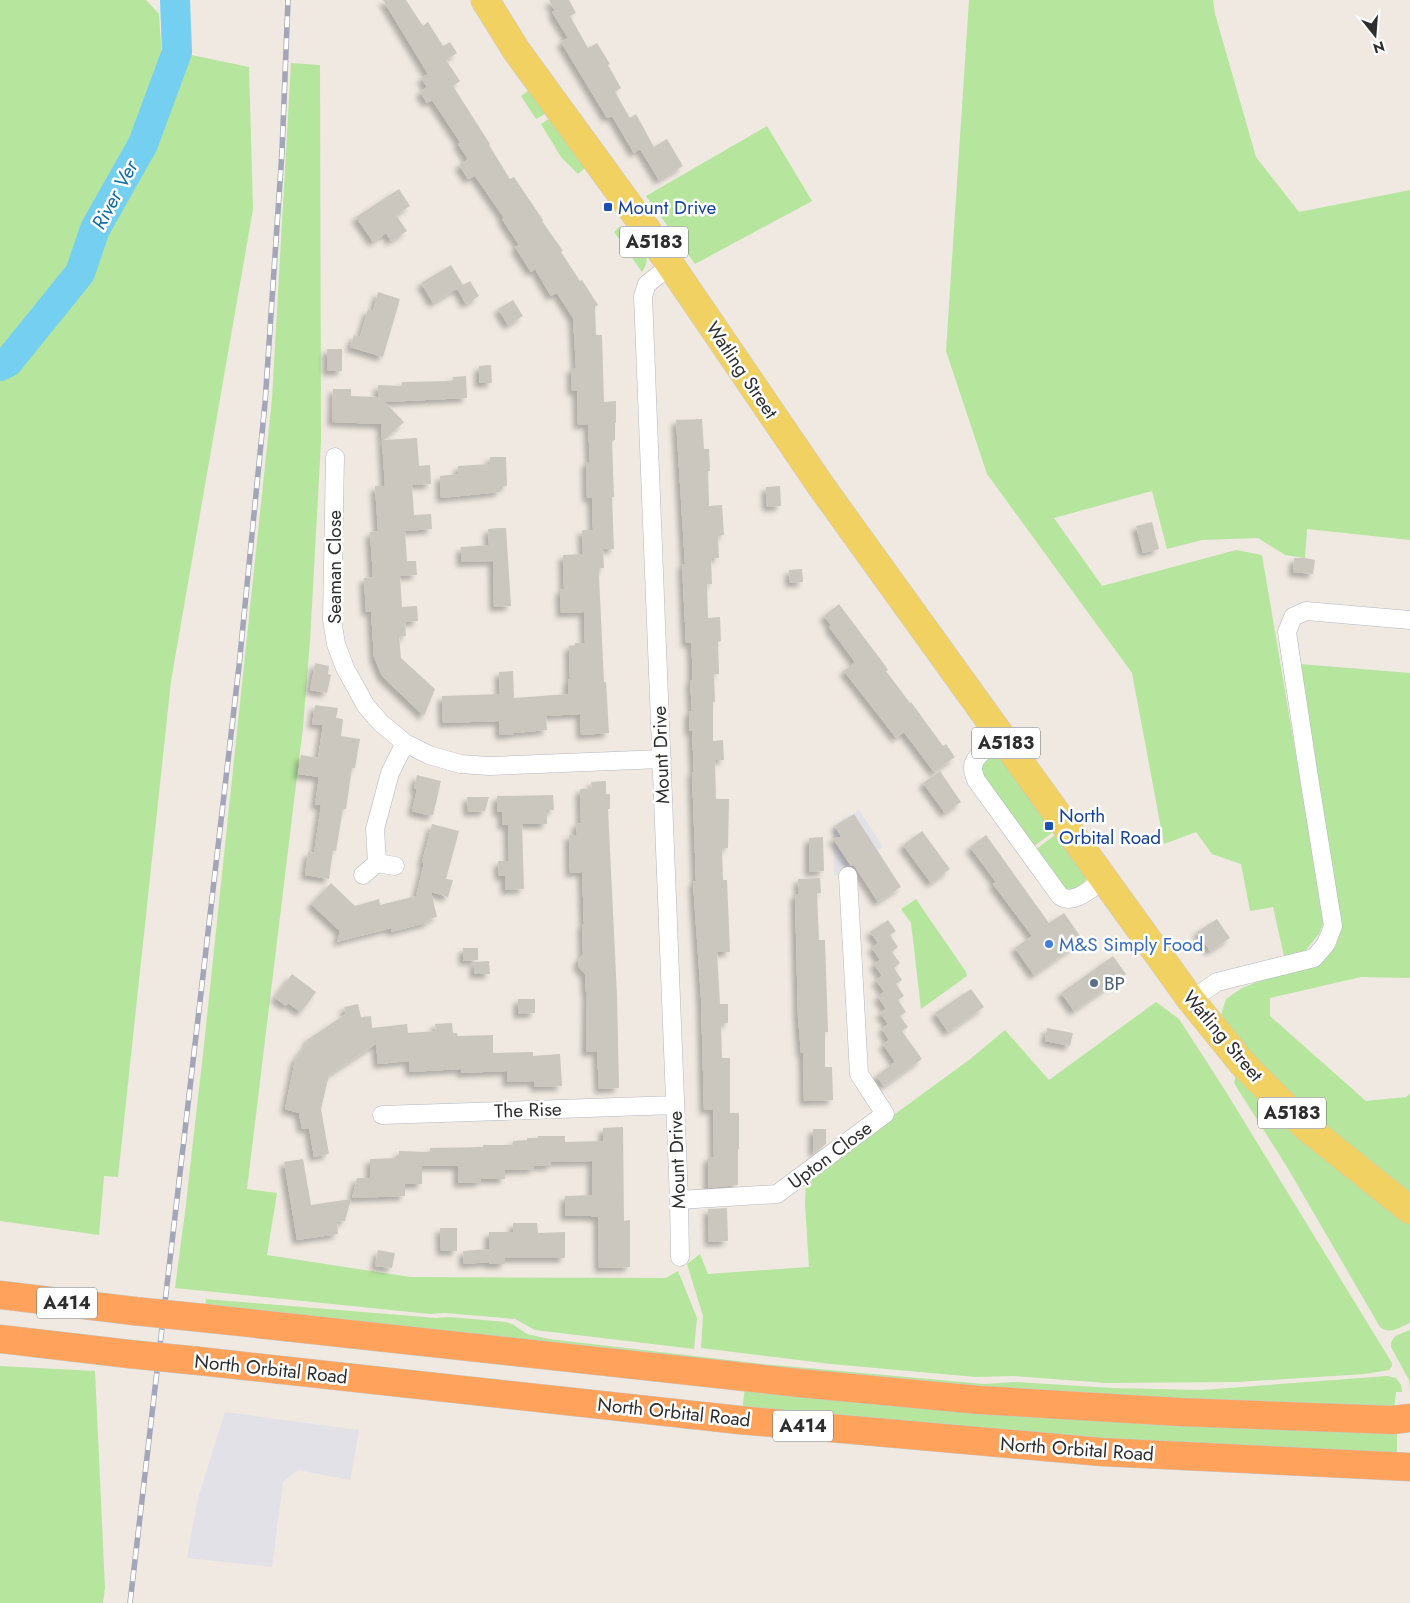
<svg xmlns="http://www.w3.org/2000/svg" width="1410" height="1603" font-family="Jost,sans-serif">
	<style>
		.industrial { fill: #e3e1e8 }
		.green { fill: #b6e59e }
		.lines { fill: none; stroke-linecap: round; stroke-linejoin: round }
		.river { stroke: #75cff0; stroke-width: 30 }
		.building { fill: #cbc7bf; filter: url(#shadow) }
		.street-casing { stroke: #b4b7c1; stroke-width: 19 }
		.primary-casing { stroke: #c9c9c9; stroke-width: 29 }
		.highway-casing { stroke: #c9c9c9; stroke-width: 29 }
		.street { stroke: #fff; stroke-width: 18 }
		.primary { stroke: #f2d163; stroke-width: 28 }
		.highway { stroke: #ffa35c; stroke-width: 28 }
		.rail-casing { stroke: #a3a6b8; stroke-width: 5.5 }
		.rail { stroke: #fff; stroke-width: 4; stroke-dasharray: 11; stroke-linecap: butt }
		.highway-bridge-casing { stroke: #c9c9c9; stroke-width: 29; stroke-linecap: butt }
		.highway-bridge { stroke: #ffa35c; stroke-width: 28 }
		.transit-dot { fill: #1a4fb4; stroke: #fff; stroke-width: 2 }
		.shop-dot { fill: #3f7fe0; stroke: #fff; stroke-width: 2 }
		.service-dot { fill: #5c6f8a; stroke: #fff; stroke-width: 2 }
		.labels { text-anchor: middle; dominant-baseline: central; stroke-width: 5; stroke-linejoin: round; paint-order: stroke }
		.shield { fill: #fff; stroke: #6d6d6d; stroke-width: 1 }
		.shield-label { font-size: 18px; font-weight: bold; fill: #2e2e2e }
		.transit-label { font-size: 19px; fill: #164399; stroke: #fff; text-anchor: start }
		.street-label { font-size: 19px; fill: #2e2e2e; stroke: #fff }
		.shop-label { font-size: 19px; fill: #366cbe; stroke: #fff; text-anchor: start }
		.service-label { font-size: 19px; fill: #4e5e75; stroke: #fff; text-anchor: start }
		.water-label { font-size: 20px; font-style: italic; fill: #0d6fa3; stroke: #fff }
	</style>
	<defs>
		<filter id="shadow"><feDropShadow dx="-4.5" dy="4.5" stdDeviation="2.5" flood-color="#0004"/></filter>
	</defs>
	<rect width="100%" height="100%" fill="#efe9e1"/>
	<!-- industrial -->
	<path class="industrial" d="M859 810 883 847 839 875H834L833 826Z
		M225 1412 359 1430 350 1480 298 1470 283 1482 272 1567 187 1558 198 1498Z"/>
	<!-- green -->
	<path class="green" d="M0 0H146L159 14 164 88 177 52 249 67 253 209 171 681 118 1177 104 1176 99 1235 0 1221Z
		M969 0H1213L1215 14 1256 157 1299 212 1410 190V540L1307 529 1305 558 1285 555 1258 538 1202 540 1167 549 1152 491 1054 518 1102 586 1236 550 1262 555 1324 921 1319 934 1305 951 1284 956 1273 907 1250 911 1241 864 1212 854 1196 832 1164 844 1132 673 987 474 946 351Z
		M291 63 320 65 321 442 310 641 303 727 247 1189 277 1193 267 1255 410 1277 666 1278 678 1271 697 1318 694 1349 535 1330 515 1319 445 1313 430 1314 175 1288 185 1212 204 1045 272 399Z
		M535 86 552 110 536 119 521 96Z
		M555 115 590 164 578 174 561 157 541 124Z
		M767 126 812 201 695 264 646 196Z
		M620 226C628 229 646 248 647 257 647 263 645 267 642 272L614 232Z
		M1300 664 1410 673V978L1361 977 1270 998V1016L1366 1101 1406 1097 1410 1094V1192L1327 1126 1307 1106 1260 1066 1227 1030 1221 1015 1226 999 1242 988 1270 977 1316 966 1335 948 1342 927Z
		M993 752 1002 753 1057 829 1033 847 983 780 980 763Z
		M1059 832 1087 876C1084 887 1075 892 1064 889L1035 850Z
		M916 899 966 972 967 976 921 1009 911 923 901 909Z
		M1156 1002 1179 1019 1223 1087 1392 1363V1366L1389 1370 1365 1374 1238 1382 1107 1383 1013 1376 976 1377 831 1364 701 1348 703 1316 687 1264 700 1254 708 1274 809 1267 805 1204 806 1179 969 1060 1005 1030 1049 1080Z
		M1236 1074 1265 1105 1329 1163 1410 1223V1323C1400 1327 1390 1335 1380 1327L1287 1167 1234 1083Z
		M206 1299 436 1318 450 1317 506 1322 514 1325 527 1334 549 1339 763 1364 984 1384 1014 1382 1112 1388 1202 1390 1387 1376 1396 1378 1401 1385 1402 1392H1396L1394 1409 1009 1394 205 1308Z
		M1410 1330V1392L1409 1380 1391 1347C1390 1335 1401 1334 1410 1330Z
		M0 1366 95 1371 105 1588 103 1603H0Z
		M745 1387 1397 1431V1455L1282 1451 742 1412Z"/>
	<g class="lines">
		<!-- river -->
		<path class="river" d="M0 366 8 362 80 273 95 229 143 144 177 52 175 0"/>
	</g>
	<!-- building -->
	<path class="building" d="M383 0H406L423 26 428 22 443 46 450 42 457 53 446 60 460 81 453 86 490 144 489 145 510 179 514 177 543 220 542 221 563 251 561 252 580 281 582 280 598 305 595 307 596 335H602L604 402 616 401V423H615V440L612 441 614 497H612L614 549H603L604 568H600L599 576 604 682H606L609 733 581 735 580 714 546 716 547 730 514 733V734L500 735 499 721 443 723 442 696 500 694 499 672 513 671 514 698 568 694V679H570L569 646 575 645V643H585L584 612 561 613 560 590 564 589 563 555 583 554 582 530H593L592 498H587L586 462H590L588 424 578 425 577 391H572L571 368H576L573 318 557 293 551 296 535 269 531 272 515 247 519 245 502 219 504 218 475 176 468 179 459 165 468 159 458 144 460 142 432 100 427 103 420 92 427 87 421 78 428 74Z
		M549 0H569L576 13 570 16 588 48 597 43 610 64 608 65 621 88 615 92 630 118 636 114 654 147 667 139 683 166 659 180 640 149 634 153 612 116 607 118 561 42 568 38 552 12 555 11Z
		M399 189 410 206 396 215 407 231 391 241 386 233 373 242 356 217Z
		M451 265 463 285 433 303 421 283Z
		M470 281 479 296 466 304 457 288Z
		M378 292 400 299 383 357 350 347 354 335 360 337 368 309 373 311Z
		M513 300 523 316 508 325 498 309Z
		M327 349H342V371H327Z
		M491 365 492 383H479V366Z
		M466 376 467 398 385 402 404 422 384 440 417 438 419 466 430 465 431 484 412 485 414 515 431 514 432 529 405 531 407 561H416L417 575 400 576 402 607 417 606 418 621 405 622 406 636 399 637 401 658 435 689 424 716 382 676 374 657 371 611 366 612 364 578 373 577 370 532 378 531 375 486H385L381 424 332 422 333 389H351V396L378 397V385L402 386V382L453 381V377Z
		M702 419 704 449H709L710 471H708L709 506 722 505 724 535 718 536 719 558H711L712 584H707L708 618 720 617 721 641 718 642 719 674H714L715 702H713V741L723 740 724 760H715L716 799H729L728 848 722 849 723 880H727L730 952H717L720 1004H728V1023L721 1024 722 1058H730V1113H739V1149H738V1185L708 1188V1157H714L713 1109 704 1110 701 998 693 882 696 881 692 772H694L692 731H689V711H692L690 680H692V659L691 643H686L682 564H685L676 420Z
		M490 457H506L507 486 500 487V492L441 498 440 476 458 474V466L490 464Z
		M780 486 781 506 767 507 766 487Z
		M1152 522 1159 549 1143 553 1136 526Z
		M499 528H506L511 606 494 607 493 561 461 562V547L489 545 488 529Z
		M1294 558H1305L1315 560 1313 574 1293 572Z
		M802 569 803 582 790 583 789 570Z
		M839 604 884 664 888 670 886 671 910 703 911 702 943 746 946 744 955 757 934 772 904 732 896 738 844 671 855 662 829 627 831 625 824 616Z
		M315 663 329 666 328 674 331 675 327 693 310 690Z
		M315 705 338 708 336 718 343 719 341 736 360 739 355 768H352L346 809H343L336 851 333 850 329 879 305 875 308 852 314 853 321 805H315L319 777 298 774 301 755 318 758 323 725 312 724Z
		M940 771 961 802 945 813 923 783Z
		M417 775 441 781 433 815H427L412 811 417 789 414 788Z
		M606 781V794H610V809H608L617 995 619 1088 599 1089 597 1051 586 1052 587 992H586L585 974 578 966V961L583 954 582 924H584L582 872 570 873 569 835H577L576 823H581L580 789 592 788 591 782Z
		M553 795 554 810H547V824H522L524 889 505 890V876H499L498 861H509L508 825H502V812H497V796Z
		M467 797H489L485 811 468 812Z
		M854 814 901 887 878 902 854 865 851 866 832 837H841L835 826Z
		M432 824 459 831 446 879 453 880 448 897 431 892 437 917 429 919 430 922 391 932V928L337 942 340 931 311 904 331 883 355 906 379 899 380 905 416 896 424 863 422 862Z
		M922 831 950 869 931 883 903 845Z
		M986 835 1049 923 1064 913 1083 940 1034 975 1015 948 1032 936 993 884 996 882 970 847Z
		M823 837 824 871 809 872V838Z
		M820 878 821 893H817L819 940H825L828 1032H825V1067H832L833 1100 804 1101 803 1053H801L798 1017 795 894H799L798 879Z
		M1217 919 1230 938 1210 951 1197 932Z
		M888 920 896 931 890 935 898 947 892 952 900 963 894 968 902 980 896 984 904 996 898 1000 906 1012 900 1016 908 1027 902 1031 922 1059 884 1086 876 1076 895 1062 883 1044 889 1040 882 1029 888 1024 880 1013 886 1009 878 997 884 992 876 980 882 976 874 964 880 960 872 948 878 943 870 932Z
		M463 948H478V960L463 961Z
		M1113 956 1126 974 1074 1011 1061 993Z
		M489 961 490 974H474V962Z
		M292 974 316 992 301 1012 288 1003 286 1006 275 998Z
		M971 989 984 1007 948 1032 935 1013Z
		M518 999H535V1013L518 1014Z
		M358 1004 361 1017 371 1016 372 1028 407 1024 408 1033 436 1031 435 1024 452 1023 453 1033H457L458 1036 493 1035V1053L533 1052V1056L560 1054 562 1086 535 1087 534 1081 507 1082V1071L461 1073V1069L410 1072 409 1061 378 1064 376 1044 329 1075 321 1109 329 1154 314 1157 309 1128 302 1129 299 1113 285 1109 295 1060 308 1042 307 1040 346 1014 344 1007Z
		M1047 1028 1073 1033 1070 1046 1045 1041Z
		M623 1127 624 1221 630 1220V1267L599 1268 598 1217H591V1216H565V1196L592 1195V1161L551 1162V1166H534V1169L505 1170V1179H481V1182L458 1183V1166H422V1184H405V1196L352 1198 357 1178H370V1159L399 1158V1151L430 1152V1148L483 1147V1145H513V1141L527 1140V1138H538V1136H565V1142L603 1141V1128Z
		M813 1129H826V1144L813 1154Z
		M303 1159 311 1205 351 1199 345 1221 337 1222 338 1234 297 1240 284 1162Z
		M727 1208 728 1241 709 1242 708 1209Z
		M513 1223H537L538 1233 565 1232V1258H505V1264H489V1262L464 1264 463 1251 489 1249V1232H513Z
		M440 1228H457V1251H441Z
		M378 1250 395 1253 392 1268 375 1266Z"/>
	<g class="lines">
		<!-- street casing -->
		<g class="street-casing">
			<path id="street" d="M670 266 647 284 643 296 679 1200 680 1257
				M335 457 332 620 336 644 345 668 366 706 381 723 405 743 429 755 460 764 489 766 662 759
				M1002 738C992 745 972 755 973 769 973 772 975 777 976 780L1060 896C1074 906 1093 887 1104 879
				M395 866 377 863 375 829 390 773 405 743
				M363 875 377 863
				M1191 1000 1217 982 1314 958 1326 944 1333 926 1308 771 1287 632 1293 617 1306 611 1410 620
				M382 1115 675 1105
				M679 1200 777 1194 885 1114 859 1074 848 876"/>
		</g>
		<!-- primary casing -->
		<g class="primary-casing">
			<path id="primary" d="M485 0 516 50 644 226 821 486 1191 1000 1242 1063 1305 1126 1410 1210"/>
		</g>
		<!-- highway casing -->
		<g class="highway-casing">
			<path id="highway" d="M0 1295 134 1311
				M203 1318 799 1383 979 1400 1179 1412 1393 1420 1410 1418
				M0 1339 129 1354
				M199 1361 739 1420 1102 1452 1410 1467"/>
		</g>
		<!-- street -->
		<use href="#street" class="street"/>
		<!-- primary -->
		<use href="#primary" class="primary"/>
		<!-- highway -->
		<use href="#highway" class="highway"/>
		<!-- rail casing -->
		<g class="rail-casing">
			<path id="rail" d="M130 1603 239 666 265 403 282 152 288 0"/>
		</g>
		<!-- rail -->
		<use href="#rail" class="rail"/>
		<!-- highway-bridge casing -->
		<g class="highway-bridge-casing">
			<path id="highway-bridge" d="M134 1311 203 1318
				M129 1354 199 1361"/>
		</g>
		<!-- highway-bridge -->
		<use href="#highway-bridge" class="highway-bridge"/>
	</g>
	<!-- markers -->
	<g class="transit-dot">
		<rect x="603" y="202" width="10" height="10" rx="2.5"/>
		<rect x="1044" y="821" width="10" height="10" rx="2.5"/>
	</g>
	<circle class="shop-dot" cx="1049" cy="944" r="5"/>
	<circle class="service-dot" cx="1094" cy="983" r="5"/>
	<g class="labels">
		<!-- shield labels -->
		<g class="shield">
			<rect x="620" y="226.5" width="68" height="31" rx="4"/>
			<rect x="972" y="727.5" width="68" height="31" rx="4"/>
			<rect x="1258" y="1097.5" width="68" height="31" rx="4"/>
			<rect x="37" y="1287.5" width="60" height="31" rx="4"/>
			<rect x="773" y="1410.5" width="60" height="31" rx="4"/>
		</g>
		<g class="shield-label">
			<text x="654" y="242">A5183</text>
			<text x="1006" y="743">A5183</text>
			<text x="1292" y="1113">A5183</text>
			<text x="67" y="1303">A414</text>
			<text x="803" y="1426">A414</text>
		</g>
		<!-- transit labels -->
		<g class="transit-label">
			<text x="618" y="207">Mount Drive</text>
			<text x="1059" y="815">North<tspan x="1059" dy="22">Orbital Road</tspan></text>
		</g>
		<!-- street labels -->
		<g class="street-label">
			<text transform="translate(742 370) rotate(56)">Watling Street</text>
			<text transform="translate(334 567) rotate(-90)">Seaman Close</text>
			<text transform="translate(661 755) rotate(-92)">Mount Drive</text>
			<text transform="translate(1223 1036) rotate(50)">Watling Street</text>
			<text transform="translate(528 1110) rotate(-2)">The Rise</text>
			<text transform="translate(830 1155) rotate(-37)">Upton Close</text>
			<text transform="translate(677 1160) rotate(-92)">Mount Drive</text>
			<text transform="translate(271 1369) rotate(6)">North Orbital Road</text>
			<text transform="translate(674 1412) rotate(6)">North Orbital Road</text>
			<text transform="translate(1077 1449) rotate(4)">North Orbital Road</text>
		</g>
		<!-- shop labels -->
		<g class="shop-label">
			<text x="1059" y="944">M&amp;S Simply Food</text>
		</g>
		<!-- service labels -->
		<g class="service-label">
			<text x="1104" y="983">BP</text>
		</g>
		<!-- water labels -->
		<g class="water-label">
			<text transform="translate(115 195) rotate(-62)">River Ver</text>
		</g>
	</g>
	<!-- north arrow -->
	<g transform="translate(1375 35) rotate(163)" stroke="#ffffff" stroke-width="4" paint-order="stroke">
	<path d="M0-4L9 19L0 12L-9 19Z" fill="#2e2e2e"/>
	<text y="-8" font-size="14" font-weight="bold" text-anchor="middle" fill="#2e2e2e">N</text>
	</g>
</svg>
